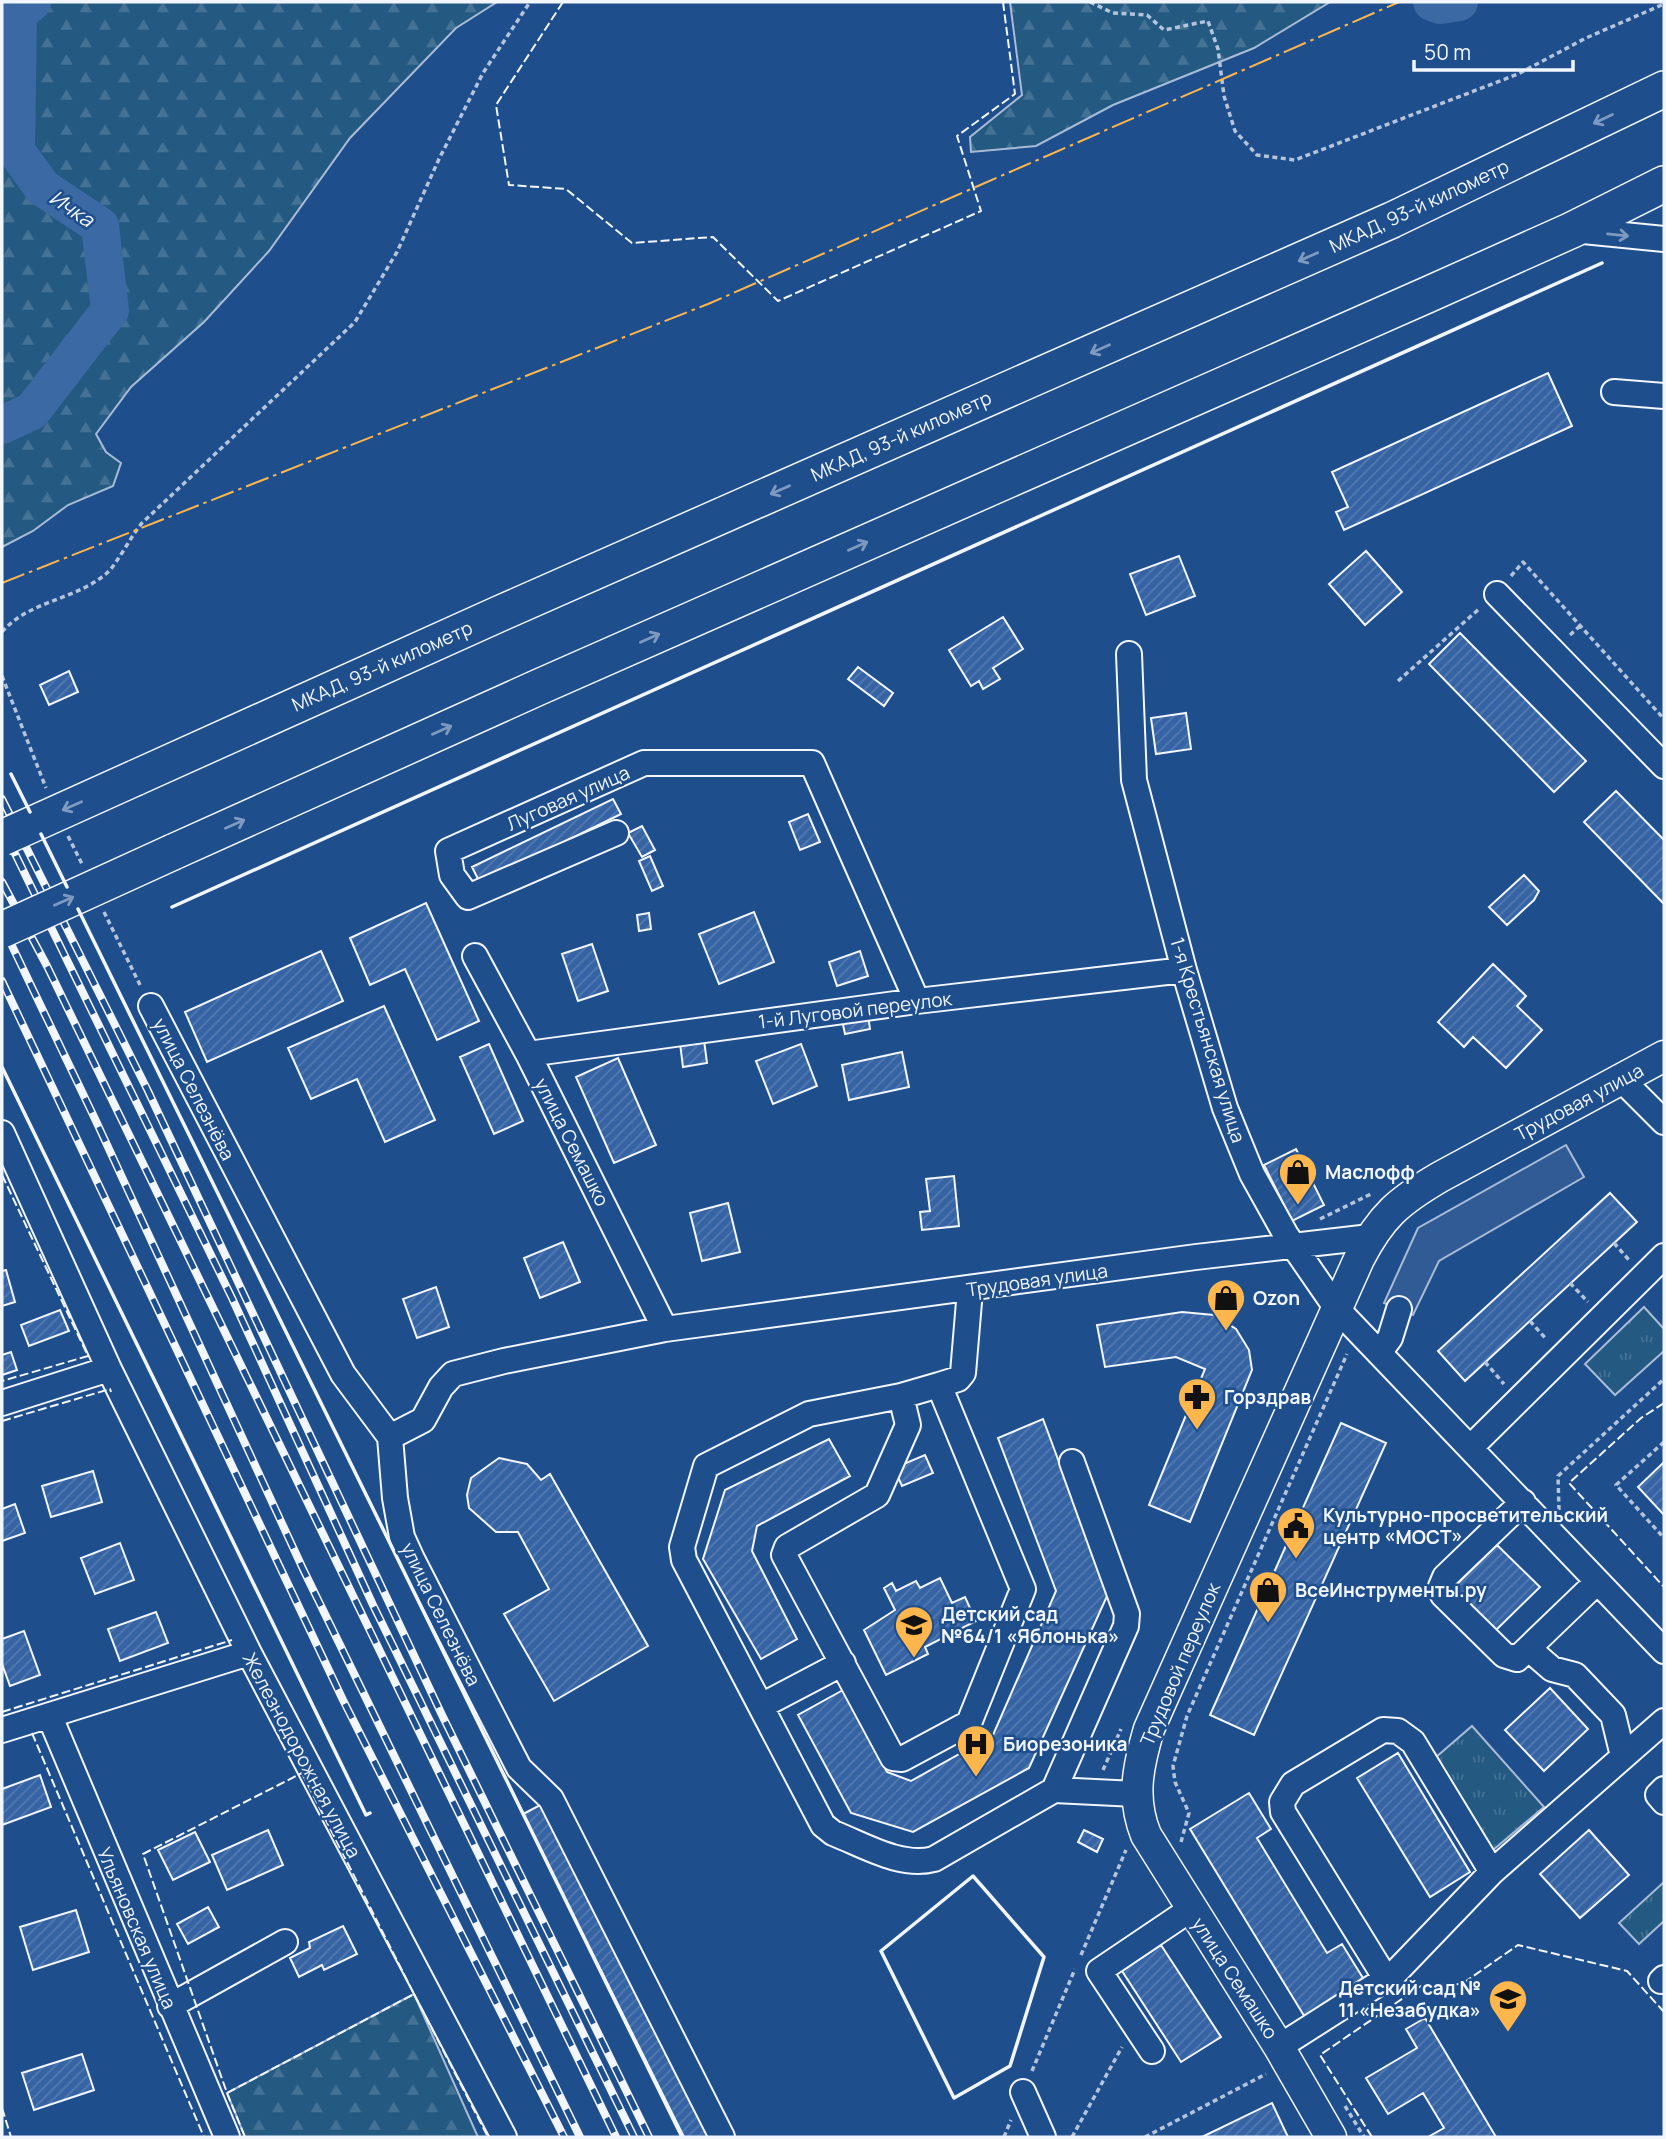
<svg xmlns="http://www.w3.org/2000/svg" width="1666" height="2139" font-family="Manrope,sans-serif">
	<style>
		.forest { fill: url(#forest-firs); stroke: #a8bbd7; stroke-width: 2 }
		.park { fill: url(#park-tufts); stroke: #a8bbd7; stroke-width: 2 }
		.parking { fill: #305b95; stroke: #a8bbd7; stroke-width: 2 }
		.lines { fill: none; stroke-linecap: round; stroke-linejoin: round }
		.river { stroke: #3b69a3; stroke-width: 38 }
		.building { fill: url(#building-hatch); stroke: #f2f6ff; stroke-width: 2 }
		.minor-casing { stroke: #f2f6ff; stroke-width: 28 }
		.major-casing { stroke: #f2f6ff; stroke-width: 33 }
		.highway-casing { stroke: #f2f6ff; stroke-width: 38 }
		.path { stroke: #b3c4dc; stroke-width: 3.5; stroke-dasharray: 5 3.5; stroke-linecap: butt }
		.minor { stroke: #1f4e8c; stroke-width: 24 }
		.major { stroke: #1f4e8c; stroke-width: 30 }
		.highway { stroke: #1f4e8c; stroke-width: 35 }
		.rail-casing { stroke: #f2f6ff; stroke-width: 8 }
		.rail { stroke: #1f4e8c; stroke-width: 5; stroke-dasharray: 16; stroke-linecap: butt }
		.highway-bridge-casing { stroke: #f2f6ff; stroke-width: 38; stroke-linecap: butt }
		.highway-bridge { stroke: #1f4e8c; stroke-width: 35 }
		.fence { stroke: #f2f6ff; stroke-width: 2; stroke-dasharray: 9 3.5; stroke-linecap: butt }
		.wall { stroke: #f2f6ff; stroke-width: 3.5 }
		.power { stroke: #ffb74d; stroke-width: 2; stroke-dasharray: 24 5 3.5 5; stroke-linecap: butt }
		.oneway { stroke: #7e9ac0 }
		.labels { text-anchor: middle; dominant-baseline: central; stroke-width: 5; stroke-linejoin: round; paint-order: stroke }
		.street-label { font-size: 19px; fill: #f2f6ff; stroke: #1f4e8c }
		.poi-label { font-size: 19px; font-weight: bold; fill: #f2f6ff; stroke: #1f4e8c; text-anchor: start }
		.water-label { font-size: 21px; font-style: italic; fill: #f2f6ff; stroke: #1f4e8c }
	</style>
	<defs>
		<pattern id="forest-firs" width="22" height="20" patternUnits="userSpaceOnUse" patternTransform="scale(1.75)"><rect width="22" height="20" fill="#245a82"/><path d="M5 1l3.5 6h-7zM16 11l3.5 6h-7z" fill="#447295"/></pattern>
		<pattern id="park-tufts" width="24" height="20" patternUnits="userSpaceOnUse" patternTransform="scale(1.75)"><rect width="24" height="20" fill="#245a82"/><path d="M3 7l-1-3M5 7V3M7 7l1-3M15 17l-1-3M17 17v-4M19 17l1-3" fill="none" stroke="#447295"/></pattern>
		<pattern id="building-hatch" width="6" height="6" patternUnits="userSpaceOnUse" patternTransform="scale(1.75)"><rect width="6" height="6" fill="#3563a3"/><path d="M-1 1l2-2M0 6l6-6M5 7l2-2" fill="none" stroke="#537ab1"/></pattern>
	</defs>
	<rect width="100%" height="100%" fill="#1f4e8c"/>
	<!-- forest -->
	<path class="forest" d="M2 2H497L456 28 350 138 269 251 204 322 131 387 96 434 106 452 121 463 113 486 68 505 33 531 2 547Z
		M1010 2H1330L1254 48 1113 105 1036 146 971 152 970 137 1022 95Z
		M414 1994 478 2137H245L227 2093Z"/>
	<!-- park -->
	<path class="park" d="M1644 1307 1664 1329V1351L1615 1395 1585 1364Z
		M1472 1726 1544 1807 1493 1850 1435 1758Z
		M1664 1882V1921L1639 1944 1619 1923Z"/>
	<!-- parking -->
	<path class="parking" d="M1566 1145 1584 1177 1439 1261 1413 1315 1384 1303 1418 1228Z"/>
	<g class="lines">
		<!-- river -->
		<path class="river" d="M1432 2 1440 5 1459 2
			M2 425 32 411 110 310 100 226 43 188 16 151 18 14 32 2"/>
	</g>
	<!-- building -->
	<path class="building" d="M1548 373 1572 426 1344 530 1336 512 1348 507 1332 472Z
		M1366 551 1402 592 1365 625 1329 584Z
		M1179 556 1195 596 1146 615 1130 574Z
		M1003 617 1023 649 993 668 1000 679 983 689 979 681 971 686 949 650Z
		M1460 633 1586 761 1554 792 1429 664Z
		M858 667 893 693 884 706 848 679Z
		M69 671 78 692 49 705 40 685Z
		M1186 713 1191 749 1156 754 1151 718Z
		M1616 791 1664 840V904L1584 822Z
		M613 799 621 814 480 883 472 867Z
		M808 814 820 842 800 850 789 822Z
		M642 826 655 850 642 857 628 833Z
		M650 856 663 886 652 891 639 861Z
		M1524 875 1539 891 1534 900 1507 925 1489 907Z
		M426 903 479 1021 437 1040 405 969 370 985 350 938Z
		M754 912 774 962 719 984 699 934Z
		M649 913 651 929 639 931 637 915Z
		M592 944 608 991 578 1001 562 954Z
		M321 951 343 1001 207 1062 185 1012Z
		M860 951 868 976 837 986 829 962Z
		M1493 964 1526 996 1517 1006 1542 1030 1506 1068 1473 1037 1464 1047 1438 1022Z
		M384 1006 435 1120 385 1142 357 1079 311 1099 288 1048Z
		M868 1015 870 1029 845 1034 842 1020Z
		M704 1040 707 1063 683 1067 680 1043Z
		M489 1044 523 1121 494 1134 460 1057Z
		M801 1044 817 1086 773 1104 756 1061Z
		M902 1052 909 1087 849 1100 842 1065Z
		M618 1058 656 1145 614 1163 576 1077Z
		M1296 1149 1324 1205 1292 1221 1264 1165Z
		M954 1176 959 1226 922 1230 920 1212 930 1211 926 1179Z
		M1610 1193 1637 1222 1465 1381 1438 1351Z
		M728 1203 740 1252 702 1261 690 1213Z
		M563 1242 580 1282 540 1298 524 1258Z
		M6 1270 15 1302 2 1306V1271Z
		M436 1287 449 1327 417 1338 403 1299Z
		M60 1310 69 1331 29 1346 21 1325Z
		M1182 1312 1214 1315 1236 1329 1249 1350 1252 1370 1190 1522 1149 1505 1205 1369 1176 1357 1105 1367 1097 1325Z
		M11 1352 17 1370 2 1375V1355Z
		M1043 1419 1108 1594 1029 1768 913 1832 851 1813 798 1715 843 1690 887 1772 911 1781 993 1735 1056 1591 998 1438Z
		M1341 1423 1386 1443 1254 1735 1210 1715Z
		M829 1439 850 1476 757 1526 752 1551 797 1639 761 1659 703 1559 725 1490Z
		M925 1455 933 1473 902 1486 894 1468Z
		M499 1458 527 1464 541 1480 550 1474 648 1646 554 1701 504 1614 549 1589 518 1532H496L469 1508 467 1495 471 1478Z
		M1664 1462V1515L1638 1487Z
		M93 1471 102 1502 51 1517 42 1486Z
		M15 1504 25 1533 2 1541V1509Z
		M120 1543 134 1580 95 1594 81 1558Z
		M1497 1545 1540 1587 1496 1630 1453 1588Z
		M940 1578 952 1603 965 1597 976 1621 925 1647 928 1654 886 1675 864 1630 895 1610 884 1588 892 1583 896 1591 916 1581 920 1588Z
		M156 1612 168 1643 120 1661 108 1629Z
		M24 1631 40 1675 10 1686 2 1664V1639Z
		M1550 1688 1588 1729 1544 1771 1505 1730Z
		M1398 1753 1470 1872 1430 1897 1357 1778Z
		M40 1775 51 1807 2 1825V1789Z
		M1249 1793 1271 1829 1257 1838 1327 1953 1342 1944 1366 1983 1306 2019 1190 1829Z
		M544 1803 711 2137H684L523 1814Z
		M268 1830 283 1865 227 1890 212 1855Z
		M1084 1830 1103 1839 1097 1852 1078 1842Z
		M1589 1830 1629 1875 1580 1918 1540 1874Z
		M195 1832 210 1862 173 1880 158 1850Z
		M208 1907 219 1927 188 1944 177 1924Z
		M76 1910 89 1952 33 1970 20 1927Z
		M343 1926 357 1954 324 1970 322 1965 299 1977 290 1958 310 1948 309 1942Z
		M1161 1945 1221 2037 1181 2062 1122 1971Z
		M1425 2018 1496 2137H1428L1444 2128 1423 2093 1388 2114 1366 2078 1417 2048 1406 2029Z
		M82 2054 94 2090 34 2110 22 2073Z
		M1272 2103 1288 2137H1202Z"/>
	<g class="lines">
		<!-- minor casing -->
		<g class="minor-casing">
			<path id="minor" d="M1573 230 1664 239
				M1614 392 1664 396
				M1497 594 1664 766
				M1129 654 1134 780 1184 970 1225 1108 1252 1174 1286 1235 1337 1309 1664 1651
				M616 833 468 897 452 875 448 851 644 763H812L917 1001
				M475 956 528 1054 665 1329
				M151 1006 343 1374 390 1437 395 1498 402 1537 412 1559 519 1768 551 1799 722 2137
				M528 1054 917 1001 1184 970
				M1621 1079 1664 1122
				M2 1133 109 1369 249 1653 504 2137
				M1379 1353 1390 1338 1399 1309
				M939 1385 958 1379 963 1373 970 1290
				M901 1396 939 1385 1023 1589 969 1723 902 1759 893 1758 784 1555 787 1547 877 1495 908 1425 901 1396 809 1414 706 1466 682 1547 684 1560 823 1825 833 1833C864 1845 901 1868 934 1859L1054 1790 1126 1626 1127 1614 1072 1462
				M2 1403 109 1369
				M390 1437 423 1420 441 1387 453 1374 504 1361 665 1329 1196 1257 1370 1237
				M1471 1447 1664 1256
				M1523 1502 1445 1577 1440 1589 1443 1595 1504 1655 1517 1659 1597 1582
				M1529 1649 1552 1669 1575 1675 1613 1715 1623 1756
				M761 1706 843 1663
				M50 1717 227 2137
				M2 1730 249 1653
				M1664 1789 1658 1795 1664 1802
				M1054 1790 1136 1794
				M1386 1979 1283 1812 1282 1802 1293 1784 1383 1730 1398 1731 1413 1742 1492 1872
				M1661 1981 1664 1978
				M170 2006 285 1942
				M1279 2047 1395 1973 1492 1872 1664 1721
				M1152 2051 1099 1971 1191 1909
				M1023 2092 1043 2137"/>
		</g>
		<!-- major casing -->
		<g class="major-casing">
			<path id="major" d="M1331 2137 1279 2047 1146 1835C1131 1798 1138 1766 1149 1729L1359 1259C1381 1216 1399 1201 1440 1177L1664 1056"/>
		</g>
		<!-- highway casing -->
		<g class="highway-casing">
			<path id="highway" d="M135 778 501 613 1392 220 1664 89
				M173 852 539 687 1427 295 1572 230 1664 184"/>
		</g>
		<!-- path -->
		<path class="path" d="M1090 2 1113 13 1147 15 1164 30 1208 21 1218 49 1224 96 1235 131 1257 155 1295 160 1518 74 1586 38 1664 4
			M1511 576 1523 562 1664 719
			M2 632C28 601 76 600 107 573 117 564 131 536 142 523L355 322 397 252 439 159 483 73 530 2
			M1570 635 1581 625
			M2 676 46 788
			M1398 681 1479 609
			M68 836 82 864
			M104 912 141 987
			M1320 1219 1373 1193
			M1614 1243 1629 1260
			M1570 1283 1588 1302
			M1530 1321 1547 1340
			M1485 1362 1504 1384
			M1664 1442 1616 1485 1664 1538
			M1559 1510 1558 1476 1664 1379
			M1103 1770 1121 1729
			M1181 1842 1189 1813 1175 1782 1173 1766 1187 1716 1347 1354
			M1081 1955 1126 1850
			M1032 2071 1075 1969
			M1345 2106 1364 2137
			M1004 2137 1011 2120
			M1072 2137 1122 2047
			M1145 2137 1266 2074"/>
		<!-- minor -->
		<use href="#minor" class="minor"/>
		<!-- major -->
		<use href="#major" class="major"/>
		<!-- highway -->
		<use href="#highway" class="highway"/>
		<!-- rail casing -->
		<g class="rail-casing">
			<path id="rail" d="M2 799 148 1091 442 1715 649 2137
				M2 827 232 1298 373 1605 634 2137
				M2 882 47 966 616 2137
				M2 925 96 1121 303 1569 580 2137
				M2 981 343 1700 564 2137"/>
		</g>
		<!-- rail -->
		<use href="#rail" class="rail"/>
		<!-- highway-bridge casing -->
		<g class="highway-bridge-casing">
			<path id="highway-bridge" d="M2 838 135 778
				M2 930 173 852"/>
		</g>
		<!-- highway-bridge -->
		<use href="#highway-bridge" class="highway-bridge"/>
		<!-- fence -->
		<path class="fence" d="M563 2 496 105 509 185 566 189 632 243 713 237 778 301 981 211 957 136 1015 94 1003 2
			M2 1175 88 1356 2 1381
			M1664 1403 1641 1418 1569 1483 1664 1587
			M2 1421 110 1389 111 1392
			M2 1712 232 1640
			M32 1733 204 2137
			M302 1773 414 1994 227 2093 143 1854Z
			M414 1994 488 2137
			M227 2093 245 2137
			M2 2108 11 2137
			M1372 2137 1320 2055 1421 1986 1462 1984 1518 1945 1627 1971 1664 2012"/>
		<!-- wall -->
		<path class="wall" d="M11 774 30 812
			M41 834 67 887
			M172 907 1602 263
			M78 909C282 1317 478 1729 682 2137
			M2 1067 366 1815 370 1813
			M973 1876 1044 1957 1010 2066 954 2098 881 1951Z"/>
		<!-- power -->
		<path class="power" d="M2 583 708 304 1399 2"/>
	</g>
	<!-- one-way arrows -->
	<defs><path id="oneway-shaft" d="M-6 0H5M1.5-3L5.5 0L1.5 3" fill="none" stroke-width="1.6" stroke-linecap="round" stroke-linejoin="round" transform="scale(1.75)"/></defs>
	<g class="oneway">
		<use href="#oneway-shaft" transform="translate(1603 119) rotate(154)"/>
		<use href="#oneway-shaft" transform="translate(1618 235) rotate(6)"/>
		<use href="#oneway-shaft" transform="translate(1308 257) rotate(156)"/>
		<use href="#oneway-shaft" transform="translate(1100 349) rotate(156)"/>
		<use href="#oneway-shaft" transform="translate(780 490) rotate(156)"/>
		<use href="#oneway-shaft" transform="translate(858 546) rotate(-24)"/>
		<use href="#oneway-shaft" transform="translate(650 638) rotate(-24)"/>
		<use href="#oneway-shaft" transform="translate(442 730) rotate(-24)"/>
		<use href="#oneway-shaft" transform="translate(72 806) rotate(156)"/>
		<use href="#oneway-shaft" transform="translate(235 824) rotate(-24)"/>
		<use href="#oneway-shaft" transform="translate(64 901) rotate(-24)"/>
	</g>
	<!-- icons -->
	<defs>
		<g id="shop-pin" transform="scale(2.0125)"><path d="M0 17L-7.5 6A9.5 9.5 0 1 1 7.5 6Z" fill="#ffb74d" stroke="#1f4e8c"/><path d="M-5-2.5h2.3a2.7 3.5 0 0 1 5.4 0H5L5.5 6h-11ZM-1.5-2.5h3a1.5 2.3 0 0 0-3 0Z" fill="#111"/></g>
		<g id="pharmacy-pin" transform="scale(2.0125)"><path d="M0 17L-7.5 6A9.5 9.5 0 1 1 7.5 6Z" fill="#ffb74d" stroke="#1f4e8c"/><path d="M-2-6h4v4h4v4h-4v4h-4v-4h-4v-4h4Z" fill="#111"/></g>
		<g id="civic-pin" transform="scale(2.0125)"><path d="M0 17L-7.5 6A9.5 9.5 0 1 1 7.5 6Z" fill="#ffb74d" stroke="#1f4e8c"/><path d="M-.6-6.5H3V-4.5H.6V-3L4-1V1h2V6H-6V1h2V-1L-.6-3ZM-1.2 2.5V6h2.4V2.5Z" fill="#111"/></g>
		<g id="school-pin" transform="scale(2.0125)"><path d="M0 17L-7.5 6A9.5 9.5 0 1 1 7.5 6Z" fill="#ffb74d" stroke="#1f4e8c"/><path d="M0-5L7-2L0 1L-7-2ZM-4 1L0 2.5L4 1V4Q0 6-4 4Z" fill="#111"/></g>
		<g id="hospital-pin" transform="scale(2.0125)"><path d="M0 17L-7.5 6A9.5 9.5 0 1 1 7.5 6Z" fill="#ffb74d" stroke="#1f4e8c"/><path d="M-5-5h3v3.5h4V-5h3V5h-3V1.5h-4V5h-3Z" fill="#111"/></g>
	</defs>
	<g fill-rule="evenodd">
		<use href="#shop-pin" x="1298" y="1172"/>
		<use href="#shop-pin" x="1226" y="1298"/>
		<use href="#pharmacy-pin" x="1197" y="1397"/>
		<use href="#civic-pin" x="1296" y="1526"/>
		<use href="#shop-pin" x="1268" y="1590"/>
		<use href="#school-pin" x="914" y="1625"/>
		<use href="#hospital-pin" x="976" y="1744"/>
		<use href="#school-pin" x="1508" y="1999"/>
	</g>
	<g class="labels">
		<!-- street labels -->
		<g class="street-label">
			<text transform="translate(1419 206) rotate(-25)">МКАД, 93-й километр</text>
			<text transform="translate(901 436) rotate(-24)">МКАД, 93-й километр</text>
			<text transform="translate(382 666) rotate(-24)">МКАД, 93-й километр</text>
			<text transform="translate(568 798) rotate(-24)">Луговая улица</text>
			<text transform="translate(855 1010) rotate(-7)">1-й Луговой переулок</text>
			<text transform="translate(1208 1040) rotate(73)">1-я Крестьянская улица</text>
			<text transform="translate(194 1089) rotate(63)">улица Селезнёва</text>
			<text transform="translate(1579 1102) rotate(-28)">Трудовая улица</text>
			<text transform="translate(572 1142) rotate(63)">улица Семашко</text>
			<text transform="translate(1037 1280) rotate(-8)">Трудовая улица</text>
			<text transform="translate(441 1614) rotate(64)">улица Селезнёва</text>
			<text transform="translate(1180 1664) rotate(-67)">Трудовой переулок</text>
			<text transform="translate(302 1755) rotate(62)">Железнодорожная улица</text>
			<text transform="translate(137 1928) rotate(67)">Ульяновская улица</text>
			<text transform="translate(1235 1978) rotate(57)">улица Семашко</text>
		</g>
		<!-- poi labels -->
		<g class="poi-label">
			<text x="1325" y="1172">Маслофф</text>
			<text x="1253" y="1298">Ozon</text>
			<text x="1224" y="1397">Горздрав</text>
			<text x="1323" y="1515">Культурно-просветительский<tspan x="1323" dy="22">центр «МОСТ»</tspan></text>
			<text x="1295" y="1590">ВсеИнструменты.ру</text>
			<text x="941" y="1614">Детский сад<tspan x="941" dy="22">№64/1 «Яблонька»</tspan></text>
			<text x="1003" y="1744">Биорезоника</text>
			<text x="1481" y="1988" text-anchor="end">Детский сад №<tspan x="1481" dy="22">11 «Незабудка»</tspan></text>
		</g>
		<!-- water labels -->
		<g class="water-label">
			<text transform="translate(72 208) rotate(34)">Ичка</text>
		</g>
	</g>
	<!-- border -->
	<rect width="1666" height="2139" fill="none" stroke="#f2f6ff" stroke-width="7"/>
	<!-- scale -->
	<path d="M1414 60v10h159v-10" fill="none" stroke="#f2f6ff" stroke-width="3.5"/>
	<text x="1424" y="60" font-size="21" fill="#f2f6ff" stroke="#1f4e8c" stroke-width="5" paint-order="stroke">50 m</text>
</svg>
